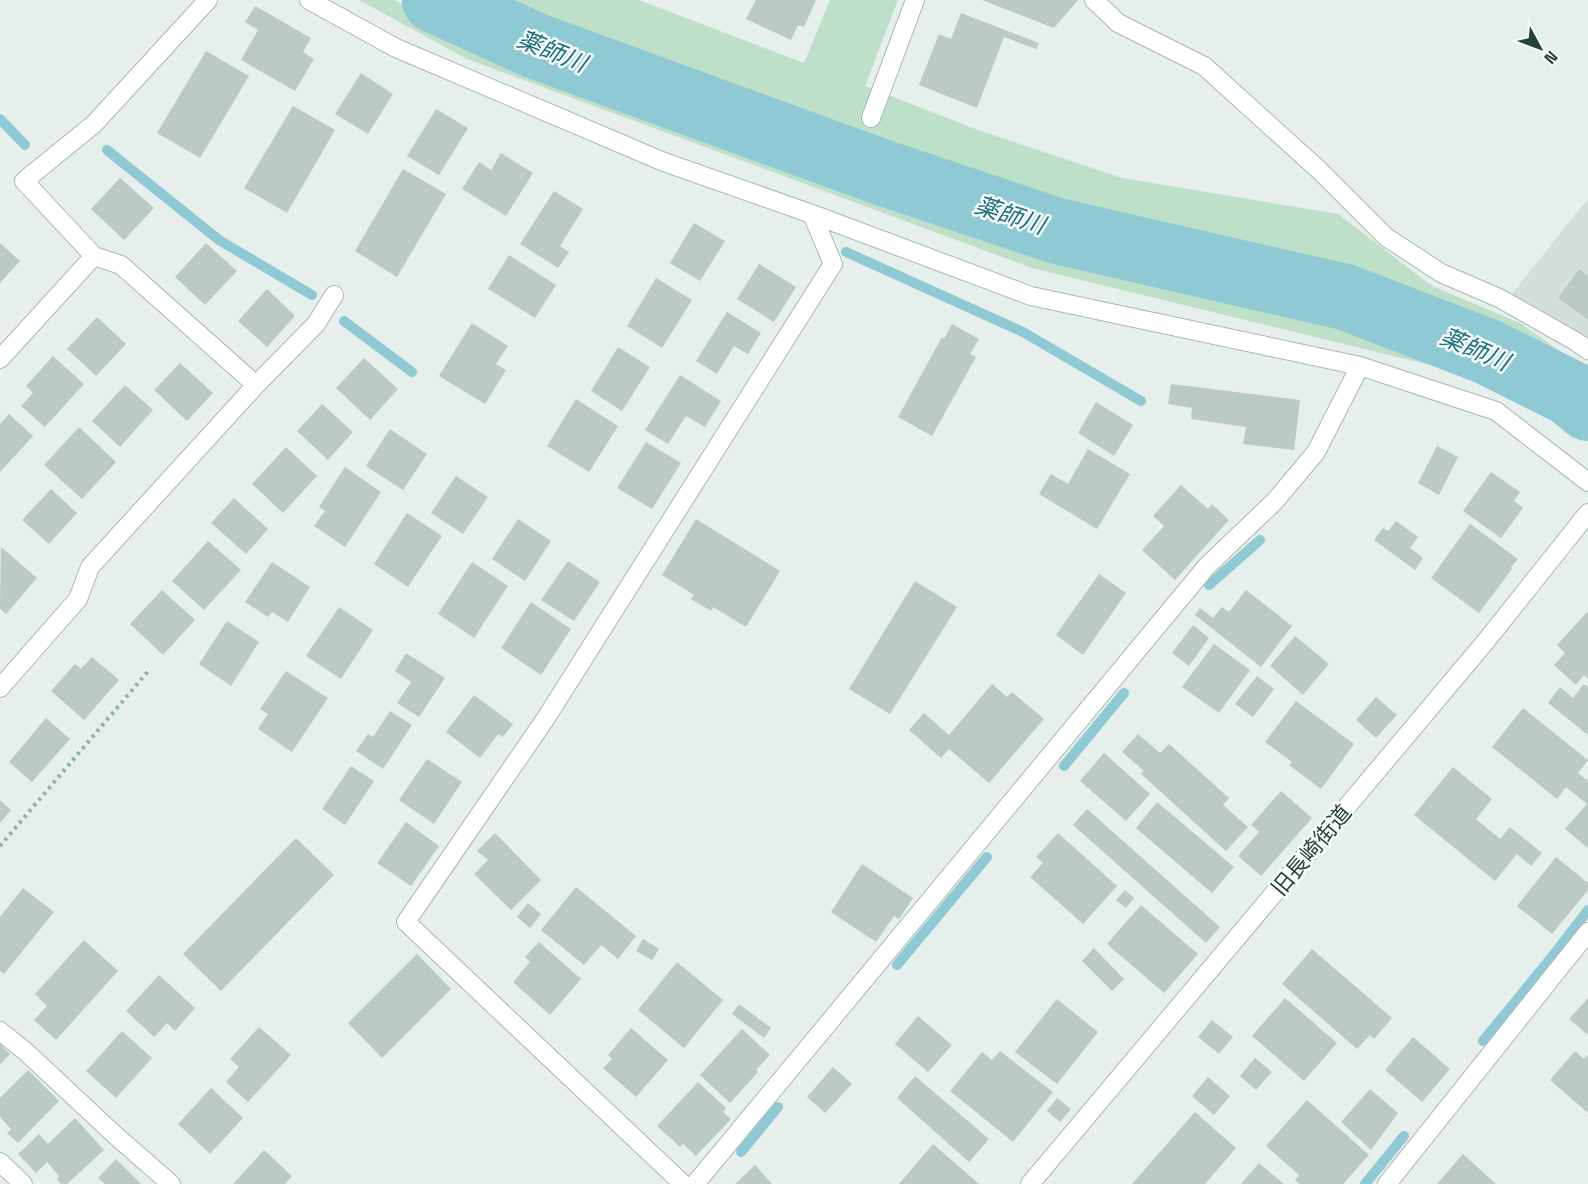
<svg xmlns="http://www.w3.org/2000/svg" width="1588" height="1184" font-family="'Space Grotesk','Noto Sans JP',sans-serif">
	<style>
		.built { fill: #d4dfda }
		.green { fill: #bfe0c8 }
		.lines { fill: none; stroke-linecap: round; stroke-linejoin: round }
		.stream { stroke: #8ec9d4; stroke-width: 10 }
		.river { stroke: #8ec9d4; stroke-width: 66 }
		.building { fill: #bbcac4 }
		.street-casing { stroke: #a8b8b2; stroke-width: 20 }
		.path { stroke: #86b3a5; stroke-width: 4; stroke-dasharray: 3 4.5; stroke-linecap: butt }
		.street { stroke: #fff; stroke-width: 18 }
		.labels { text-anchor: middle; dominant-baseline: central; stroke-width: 5; stroke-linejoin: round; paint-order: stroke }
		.street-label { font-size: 22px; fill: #24423a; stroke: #f7fbf9 }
		.water-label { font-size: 24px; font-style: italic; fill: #1c6f80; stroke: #f7fbf9 }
	</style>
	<rect width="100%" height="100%" fill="#e6efeb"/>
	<!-- built -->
	<path class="built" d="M1588 200V344L1512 294 1581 207Z"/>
	<!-- green -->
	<path class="green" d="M359 0H395L506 58 1042 251 1372 328 1471 375 1032 268 467 59Z
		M487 0H639L804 63 830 0H898L865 86 978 130 1122 178 1338 214 1432 286 1520 323 1588 371 1450 310 1048 210 531 23Z"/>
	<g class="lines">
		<!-- stream -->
		<path class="stream" d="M0 119 25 145
			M107 150 219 240 312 295
			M846 252 1023 332 1141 401
			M344 321 412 372
			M1209 585 1260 540
			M1064 766 1124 693
			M897 965 987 857
			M1483 1041 1551 958 1588 910
			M741 1152 778 1107
			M1365 1184 1404 1136"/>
		<!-- river -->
		<path class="river" d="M435 0 536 46 881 172 1057 231 1345 297 1488 352 1570 393 1588 408"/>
	</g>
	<!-- building -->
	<path class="building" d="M756 0H816L804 27 798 25 791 40 746 19Z
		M982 0H1078L1054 28Z
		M255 6 311 38 303 52 314 59 295 91 241 60 258 30 245 22Z
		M961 13 1039 43 1036 49 1004 37 977 108 919 85 939 34 951 39Z
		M206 51 249 76 200 158 157 133Z
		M361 73 393 94 368 134 335 114Z
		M293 106 335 130 287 213 244 188Z
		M436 109 468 128 439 175 407 156Z
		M501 153 533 173 506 216 462 189 479 162 491 170Z
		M403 169 446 194 397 277 355 251Z
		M120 178 154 208 124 240 91 209Z
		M554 191 583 209 560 246 569 252 558 268 520 244Z
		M694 223 725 241 700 281 670 263Z
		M0 243 20 261 0 283Z
		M206 243 237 271 205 305 175 277Z
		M509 255 556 285 535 318 488 289Z
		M759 264 796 287 774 322 737 299Z
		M1579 269 1588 276V320L1558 298Z
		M656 278 692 300 662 348 627 326Z
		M267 289 295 316 267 347 238 321Z
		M727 312 761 333 748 354 734 346 717 374 696 361Z
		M97 317 126 344 96 376 67 349Z
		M472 323 508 346 496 364 506 370 485 404 439 376Z
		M952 324 979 339 970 354 976 357 932 436 898 417 942 337 944 339Z
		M618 347 650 367 622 411 591 391Z
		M53 356 84 384 45 427 21 406 33 393 26 386Z
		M364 358 398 389 370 420 336 388Z
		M180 363 213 393 187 421 154 390Z
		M680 375 721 401 705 427 686 416 668 444 645 430Z
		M1171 384 1300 400 1294 450 1243 444 1246 427 1191 419 1192 408 1168 404Z
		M125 385 153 410 120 447 92 421Z
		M576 399 618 426 589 472 547 446Z
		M1096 402 1133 425 1114 456 1078 433Z
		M322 404 353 432 328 460 297 431Z
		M9 414 33 436 0 472V424Z
		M79 427 116 462 82 499 44 465Z
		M390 429 427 454 403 490 366 466Z
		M646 442 681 463 652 509 617 488Z
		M1437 446 1458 457 1439 495 1418 483Z
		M286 447 317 476 283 513 252 484Z
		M1088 449 1130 474 1097 529 1039 494 1051 474 1068 484Z
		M345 467 381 492 345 547 314 526 325 511 319 507Z
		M1491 472 1520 492 1514 501 1523 508 1501 538 1463 511Z
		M456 476 488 497 463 534 431 513Z
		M1181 485 1208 509 1212 504 1229 520 1175 580 1142 550 1164 526 1153 516Z
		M51 489 77 513 49 544 22 520Z
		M234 498 268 529 246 554 211 523Z
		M407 513 442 536 408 587 374 564Z
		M518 519 551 541 525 581 492 559Z
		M696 519 780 571 746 627 713 607 711 611 691 599 694 595 662 575Z
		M1396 521 1418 537 1410 548 1423 558 1415 570 1374 540 1383 528 1388 531Z
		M1470 524 1518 559 1511 567 1512 569 1479 613 1431 578Z
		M208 541 241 570 204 610 172 581Z
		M1 547 37 578 6 614 0 609Z
		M568 561 600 582 574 621 541 600Z
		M272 562 310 587 288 622 272 612 268 617 245 602Z
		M472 562 508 586 474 638 438 614Z
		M1099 574 1126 593 1083 655 1056 635Z
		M915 581 957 607 890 714 849 689Z
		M162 590 195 620 163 655 130 624Z
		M1246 590 1292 626 1261 667 1195 615 1200 608 1213 618 1222 607 1229 612Z
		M531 602 571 629 541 675 501 648Z
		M339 607 373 630 341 679 306 656Z
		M1587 612 1588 613V679L1584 675 1576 685 1554 665 1565 653 1557 645Z
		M227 621 259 642 231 686 199 664Z
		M1193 625 1209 638 1189 666 1172 653Z
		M1295 636 1329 664 1303 695 1270 666Z
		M1214 644 1250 670 1219 713 1182 687Z
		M406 653 445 678 419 717 397 703 411 682 395 671Z
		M92 657 119 680 84 720 51 691 75 664 81 669Z
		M286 671 328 698 292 752 258 729 268 714 260 709Z
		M1257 676 1274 689 1253 717 1235 704Z
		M992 684 1007 697 1012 692 1044 719 989 783 949 749 941 758 909 730 924 713 949 735Z
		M1584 684 1588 687V735L1548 703 1560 687 1573 698Z
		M474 695 513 724 503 737 498 734 480 758 446 732Z
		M1376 697 1397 715 1376 738 1356 720Z
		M1296 701 1354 744 1321 789 1289 765 1292 762 1265 742Z
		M1523 708 1588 760 1578 773 1588 781V848L1565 829 1587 804 1566 787 1557 799 1492 747Z
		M390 711 412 725 383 769 356 751 368 734 373 737Z
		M46 718 70 739 32 782 9 762Z
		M1138 734 1160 753 1169 744 1229 798 1223 805 1248 827 1226 851 1141 774 1144 771 1122 752Z
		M1104 753 1150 794 1126 821 1080 781Z
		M427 759 462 782 434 824 399 800Z
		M351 766 374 781 345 825 322 809Z
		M1453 767 1492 799 1476 819 1500 839 1510 827 1542 853 1531 866 1517 854 1495 881 1414 815Z
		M1281 791 1312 818 1261 876 1238 856 1259 832 1251 825Z
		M0 800 11 810 0 823Z
		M1157 802 1234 867 1212 893 1136 828Z
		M1087 809 1220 927 1206 943 1073 825Z
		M406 822 439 846 411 886 377 863Z
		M495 833 541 880 511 910 474 874 488 860 477 851Z
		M1058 833 1117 886 1083 924 1030 877 1043 863 1036 857Z
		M296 838 334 875 221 991 183 954Z
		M1556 857 1588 883V890L1552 934 1517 906Z
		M862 864 913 898 899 919 894 916 876 942 831 912Z
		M576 887 636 936 618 959 601 945 584 965 541 930Z
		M23 888 54 912 4 974 0 971V917Z
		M1125 890 1134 898 1126 908 1116 900Z
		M528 903 541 914 530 928 517 917Z
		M1141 905 1198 954 1164 993 1107 944Z
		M643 939 659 949 652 960 636 951Z
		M84 940 118 971 56 1040 34 1020 47 1006 35 994Z
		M539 942 581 979 550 1015 513 982 530 962 525 957Z
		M1094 948 1124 979 1112 991 1082 961Z
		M1312 949 1392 1018 1374 1039 1370 1035 1357 1049 1282 984Z
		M417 954 451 989 382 1058 348 1023Z
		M677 962 723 1000 684 1048 638 1010Z
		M159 975 195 1008 175 1031 167 1023 154 1037 126 1011Z
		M1285 998 1337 1043 1304 1081 1252 1036Z
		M1588 998V1035L1569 1019Z
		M1057 999 1098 1032 1057 1084 1015 1052Z
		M739 1004 771 1028 764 1038 732 1014Z
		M918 1016 952 1045 928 1072 895 1044Z
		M1212 1020 1233 1037 1219 1054 1198 1037Z
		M259 1027 291 1055 248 1102 226 1082 239 1067 230 1059Z
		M631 1028 668 1060 636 1097 603 1068 612 1059 608 1055Z
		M742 1029 770 1055 756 1070 758 1072 730 1103 700 1075Z
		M122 1031 152 1058 116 1098 86 1071Z
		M1413 1037 1450 1069 1422 1102 1385 1070Z
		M0 1044 10 1054 0 1065Z
		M1000 1051 1053 1092 1013 1142 950 1091 982 1052 992 1060Z
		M1575 1051 1584 1059 1588 1055V1113L1550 1080Z
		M1255 1058 1272 1072 1256 1090 1240 1076Z
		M833 1067 852 1084 825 1113 807 1097Z
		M28 1070 59 1101 18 1143 7 1133 11 1129 0 1117V1098Z
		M915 1076 989 1139 969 1162 897 1098Z
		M1208 1077 1230 1096 1214 1115 1192 1096Z
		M698 1082 726 1108 723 1112 731 1119 696 1156 683 1144 680 1147 657 1126Z
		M211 1088 243 1118 210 1154 178 1124Z
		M1370 1089 1398 1113 1371 1150 1341 1122Z
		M1057 1098 1071 1109 1060 1122 1047 1111Z
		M1307 1100 1369 1155 1343 1184H1299L1295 1180 1299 1175 1266 1146Z
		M1195 1112 1236 1148 1205 1184H1132Z
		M75 1118 104 1150 67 1184H61L57 1179 59 1176 47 1162 36 1173 18 1154 39 1134 48 1144Z
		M933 1144 979 1184H899Z
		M264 1150 292 1176 285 1184H233Z
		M1463 1154 1496 1184H1437Z
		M116 1159 141 1184H105L98 1178Z
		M1259 1163 1284 1184H1241Z
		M755 1165 772 1184H735Z"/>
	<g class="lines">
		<!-- street casing -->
		<g class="street-casing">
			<path id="street" d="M309 0 396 48 664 162 812 214 1031 296 1360 366 1496 411 1588 482
				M1094 0 1118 23 1204 66 1319 170 1386 237 1441 273 1499 298 1575 341 1588 350
				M871 118 915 0
				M0 359 94 256
				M256 385 316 324 334 295
				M0 688 78 599 90 567 256 385 121 265 94 256 24 181 94 124 208 0
				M0 1031 25 1051 115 1135 171 1184
				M0 1162 23 1184
				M683 1184 406 922 546 718 833 264 812 214
				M695 1184 1207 566 1275 501 1316 452 1360 366
				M1030 1184 1486 641 1588 513
				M1387 1184 1588 932"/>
		</g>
		<!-- path -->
		<path class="path" d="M0 846 150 669"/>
		<!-- street -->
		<use href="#street" class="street"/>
	</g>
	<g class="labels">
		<!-- street labels -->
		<g class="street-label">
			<text transform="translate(1311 850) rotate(-50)">旧長崎街道</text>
		</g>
		<!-- water labels -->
		<g class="water-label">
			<text transform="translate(552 51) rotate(22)">薬師川</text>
			<text transform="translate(1010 215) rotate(18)">薬師川</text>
			<text transform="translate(1475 349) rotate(23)">薬師川</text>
		</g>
	</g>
	<!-- north arrow -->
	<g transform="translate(1540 48) rotate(131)" stroke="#f7fbf9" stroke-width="4.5" paint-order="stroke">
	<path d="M0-4.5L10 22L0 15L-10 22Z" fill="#24423a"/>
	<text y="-9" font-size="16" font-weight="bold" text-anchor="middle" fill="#24423a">N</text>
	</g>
</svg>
